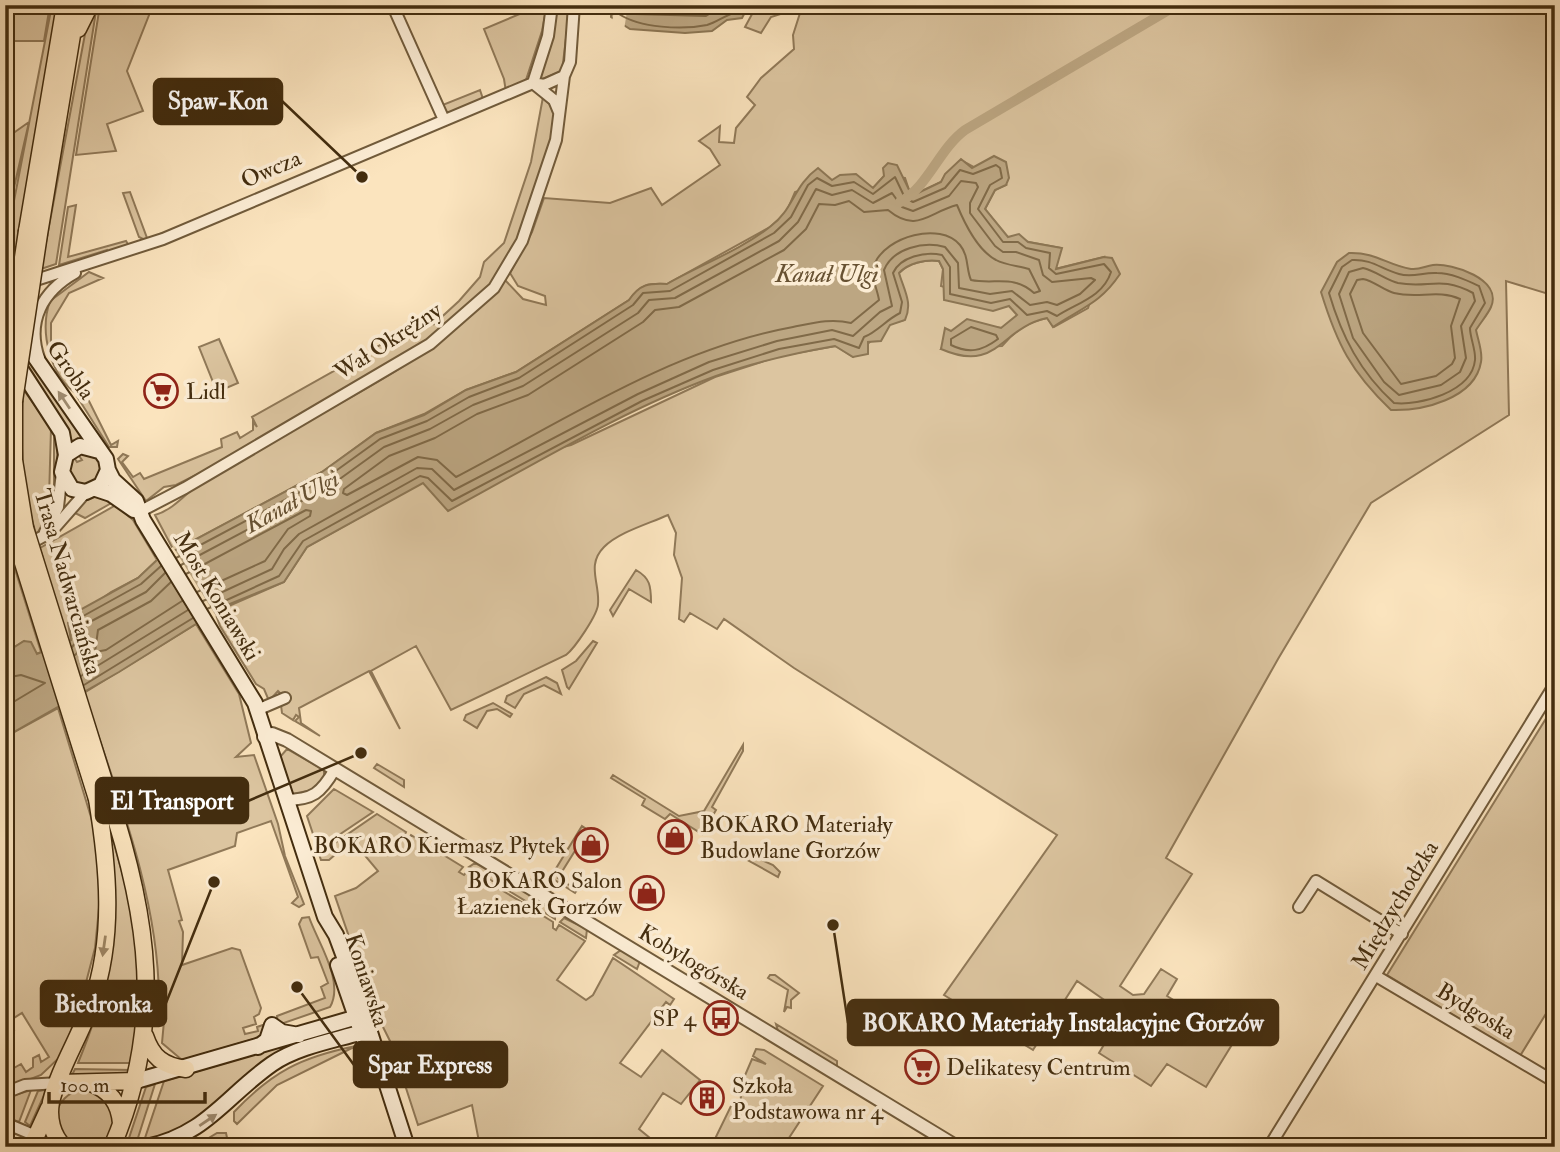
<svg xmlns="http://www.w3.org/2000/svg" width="1560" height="1152" font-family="'IM FELL Double Pica',serif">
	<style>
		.green { fill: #dcc5a0; stroke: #907958; stroke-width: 2 }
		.water { fill: #bca682; stroke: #8c7654; stroke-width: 2 }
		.pier { fill: #fbe4be }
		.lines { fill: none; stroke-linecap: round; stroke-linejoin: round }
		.shore { stroke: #806a48; stroke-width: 2 }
		.canal { stroke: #bca682; stroke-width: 10 }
		.minor-casing { stroke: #715b3b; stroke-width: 14 }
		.tertiary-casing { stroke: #715b3b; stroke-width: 16 }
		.secondary-casing { stroke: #432d0f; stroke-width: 18 }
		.primary-casing { stroke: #432d0f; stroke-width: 19 }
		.minor { stroke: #fcedd5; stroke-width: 10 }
		.tertiary { stroke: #fcedd5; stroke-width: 12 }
		.secondary { stroke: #fcedd5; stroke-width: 14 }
		.primary { stroke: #fbe4be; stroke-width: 16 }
		.primary-bridge-casing { stroke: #432d0f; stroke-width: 19; stroke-linecap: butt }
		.primary-bridge { stroke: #fbe4be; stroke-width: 16 }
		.oneway { fill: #a08d72 }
		.oneway2 { fill: #9f8866 }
		.labels { text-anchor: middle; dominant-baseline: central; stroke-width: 7; stroke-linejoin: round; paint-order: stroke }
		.street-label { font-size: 23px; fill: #432d0f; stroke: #fcedd5 }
		.poi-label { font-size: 23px; fill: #432d0f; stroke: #fcedd5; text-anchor: start }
		.water-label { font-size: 24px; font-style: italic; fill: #675132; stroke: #fcedd5 }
		.leader { fill: none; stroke: #432d0f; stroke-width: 2.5 }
		.callout-dot { fill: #432d0f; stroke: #fcedd5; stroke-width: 2.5 }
		.callout { fill: #432d0f; stroke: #432d0f; stroke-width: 2.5 }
		.callout-label { font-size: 24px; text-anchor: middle; font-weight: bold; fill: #fff }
	</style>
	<rect width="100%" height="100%" fill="#fbe4be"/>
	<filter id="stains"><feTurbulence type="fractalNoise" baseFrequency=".00286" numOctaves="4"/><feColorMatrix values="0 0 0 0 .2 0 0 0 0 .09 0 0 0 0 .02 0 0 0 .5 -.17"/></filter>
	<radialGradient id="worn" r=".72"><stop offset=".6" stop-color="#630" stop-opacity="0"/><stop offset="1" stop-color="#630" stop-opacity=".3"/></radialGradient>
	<!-- green -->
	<path class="green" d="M5 5H50L44 41H5Z
		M52 5H59L12 278 5 273V247Z
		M97 5 56 264 41 269 88 18Z
		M100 5H153L127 71 143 111 107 124 116 151 76 155Z
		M541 5H547L542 31 524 86 506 92 504 79 484 29Z
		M552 5H570L562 71 533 83Z
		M757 5H1555V296L1506 281 1509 415 1371 503 1278 659 1166 858 1192 874 1120 986 1133 995 1144 994 1161 969 1177 979 1167 996 1236 1038 1206 1087 1167 1064 1151 1086 1099 1053 1123 1013 1077 981 1033 1050 944 995 1057 835 794 668 724 619 717 629 690 613 684 622 679 619 682 578 674 555 676 533 668 515C648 524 619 532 604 547 586 565 600 583 598 604 598 614 575 648 566 655L451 710 416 646 371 671 400 729 369 671 299 708 301 723 320 736 295 721 299 717 296 715 293 720 282 713 281 705 288 701 278 691 269 701 264 689 256 684 220 626 215 612 284 582 307 547 423 482 571 445 715 377 780 356 836 346 853 357 890 324 904 320 899 273C909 263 926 259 939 261L943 269 941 286 1009 306 1018 315 1002 328C970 325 958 317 941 349L1002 346C1015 331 1027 322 1047 318L1054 327 1088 308 1104 257 1055 269 1061 248 1008 238 985 209 995 190 1006 185 961 160 946 174 941 182 911 196 905 178 884 176 873 188 832 180 795 192 786 213 770 227 667 284C648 283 640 284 629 300L516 372 466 390 424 414 376 433 322 472 174 551 155 515C176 509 189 489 207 478 305 416 429 371 505 280L523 299 546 305 545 296 518 286 510 273 532 232 544 198 610 203 651 188 662 205 720 165 710 149 699 141 720 126 719 142 734 143 736 128 755 105 747 97 761 78 794 49 793 35 800 13 793 10 771 17 761 33 745 27Z
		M480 90 484 102 444 117 440 106Z
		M543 97 556 111V140L520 238 494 281 442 331 218 464 176 485 164 487 146 501 118 459 123 454 128 456 122 462 133 477 140 473 144 479 222 447 221 439 237 432 240 438 253 430V422L257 427 252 417 416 325 431 318 434 324 459 301 480 277 484 262 504 243 531 162Z
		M29 122 5 227V139Z
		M130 192 147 238V241L139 237 123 193Z
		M76 205 68 257 126 241 129 246 108 253 107 250 59 265 68 207Z
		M89 272 103 278 69 293 51 323V346L81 394 78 395C50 376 39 332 50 301Z
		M219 339 238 383 217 392 199 347Z
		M27 357 83 438 72 441 26 366Z
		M23 389 51 428 49 499 53 508 47 522 36 534C21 485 20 440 23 389Z
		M78 398 89 401 111 445 118 441 117 447H109Z
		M54 428C60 452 57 476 54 502Z
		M77 453 95 455 101 464 97 480 87 486 76 484 68 475 73 456 77 462 82 460Z
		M94 496 115 501 85 518 73 512 88 497Z
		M116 505 133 520 157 560 138 578 111 592 68 623 71 640 67 642 40 548Z
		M14 566 41 652 37 654 24 641 5 653V571Z
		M636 570C650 578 651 586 651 602L629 589 613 616 610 610Z
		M196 624 239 694 251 743 236 757 254 755 278 824 285 856 304 904 299 907 292 903 298 897 271 821 237 833 235 846 168 870 182 920 179 921 183 932 182 965 232 948 240 950 261 1008 259 1014 254 1017 256 1024 243 1028 245 1034 258 1031 257 1027 263 1025 268 1031 254 1039 182 1060 162 1043 166 999 159 998C158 894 116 791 84 693Z
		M593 641 597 643 569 689 567 687 562 670 576 661Z
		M546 677 557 683 561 694 544 685 524 694 515 708 505 702 507 696Z
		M493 703 512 714 510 717 497 709 487 711 477 728 464 720 466 715Z
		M1555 704V999L1520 1056 1387 975Z
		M58 708 97 837 100 898 95 948 78 1013 61 1056 41 1075 5 1089V1073L21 1064 26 1072 33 1067V1058L39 1055 41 1062 49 1057 22 1013 9 1021 14 1030 5 1036V737Z
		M743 745V751L712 807 716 810 702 834 670 814 665 819 642 805 645 799 611 778 613 775 679 816 704 811Z
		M287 749 324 770V779L318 789 292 794 280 757Z
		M377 764 404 780V787L374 768Z
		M334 789 373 812 318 849 307 816Z
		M377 814 406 832 403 838 407 841 411 835 463 867 459 872 464 875 468 870 528 906 525 912 528 914 532 909 553 922V928L556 930 559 925 585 941 557 980 586 1000 593 995 613 958 674 999 670 1005 666 1002 620 1063 641 1077 662 1050 700 1080 681 1104 663 1093 639 1129 661 1147H480L472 1105 418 1125 392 1045 374 1009 335 896 356 888 378 871 352 840 329 860H321L319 854Z
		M107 819 131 904 141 986 131 1063H78C118 966 116 921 107 819Z
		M582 826 588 830 558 878 577 890 575 893 547 875 555 870Z
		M735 848 773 865 780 872 778 877 733 852Z
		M475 863 530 894 529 903 469 867Z
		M537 901 555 910V919L534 906Z
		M309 917C317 941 345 981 330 1007L278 1025 277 1016 325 998 321 987 328 983 318 957 311 958 299 924 302 918Z
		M564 918 587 929 586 938 560 922Z
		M664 940 711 969 713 976 683 957 680 961 653 941 661 944Z
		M621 950 640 961 637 969 614 955Z
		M770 975H775L799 993 791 1000V1008L787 1007 784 1012 788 990 768 978Z
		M776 1024 837 1061V1067L778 1031Z
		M345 1028 347 1030C330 1036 306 1040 290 1049 241 1080 204 1130 144 1141L164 1081Z
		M356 1046 277 1085 237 1124 234 1121V1112C272 1072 301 1057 356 1046Z
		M756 1049 764 1050 823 1086 783 1147H711L731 1106H738L741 1100 740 1087 752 1059 766 1064 753 1056Z
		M75 1069 132 1070 130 1074 72 1075Z
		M155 1084 137 1141 127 1144 146 1087Z
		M31 1090 19 1122 5 1117V1098Z
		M45 1090 46 1091 30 1126 25 1122 38 1091Z
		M56 1119a29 29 0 1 1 58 0a29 29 0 1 1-58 0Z
		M217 1133H226L229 1147 224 1143 218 1147H194Z"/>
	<!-- water -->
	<path class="water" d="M612 5H749L742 18 727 20 712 31 685 33 630 29 611 17Z
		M994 156 1006 162 1009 178 1006 185 995 190 985 209 1008 237 1019 234 1028 242 1062 248 1056 269 1104 257 1112 258 1120 274C1100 304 1081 308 1053 327L1047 318C1000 328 998 374 941 349L945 328 951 331 967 319 1001 328 1017 315 1009 306 993 311 944 300 943 269 939 261C926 259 908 263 899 273 904 290 913 303 905 320L890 325 881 341 868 342V354L853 357 835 346C795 353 755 362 716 376 623 410 535 464 448 511L423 483 307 547 284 582 225 606 119 672 5 737V653L24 641 31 642 37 654 71 640 69 616 138 578 157 560 322 472 376 433 424 415 466 390 516 372 629 300C640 284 649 283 667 284 700 265 741 250 771 226 793 210 794 185 818 168L832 180 840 175 856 174 873 188 884 176 883 168 888 163 897 165 912 196 941 182 945 174 961 159 972 168Z
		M1349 253C1376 252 1387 265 1411 269 1420 270 1425 266 1433 265 1452 263 1503 279 1491 307 1488 314 1481 322 1476 330 1478 340 1483 352 1481 362 1475 399 1422 411 1391 410 1351 372 1337 344 1321 292L1337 262Z"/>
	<!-- pier -->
	<path class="pier" d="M615 5H628L624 30 612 22Z
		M173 547 216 616 198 627 155 557Z"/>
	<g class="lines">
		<!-- shore -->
		<path class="shore" d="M619 5V14C640 28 682 30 707 25 718 22 726 14 738 12L741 5
			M628 5 635 14 706 16 723 5
			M849 201 864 212 888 210C917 234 929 212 957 205 964 222 977 250 996 260 1005 265 1019 266 1029 269L1040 291 1034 293C1013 274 995 285 971 280 966 269 969 256 960 245 940 221 886 237 875 263 870 276 877 288 879 300L851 323C831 318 813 323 793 327 672 349 563 421 456 477L437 460 418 457 347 495 343 493 344 489 389 456 435 438 477 414 528 395 643 322 655 310 679 307 784 250 806 229 819 204 835 205Z
			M1352 260C1372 259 1381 269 1399 274 1413 278 1423 272 1437 273 1451 273 1466 280 1479 286L1485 303 1470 328C1470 338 1476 350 1475 360 1472 392 1419 406 1394 403 1360 372 1342 337 1329 293L1342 267Z
			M1363 268C1376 271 1386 280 1398 283 1429 289 1440 275 1473 293L1475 301 1461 326 1466 358 1460 372 1441 385 1399 395 1384 382 1353 338 1339 294 1349 272Z
			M1363 279C1374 281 1383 290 1394 293 1418 299 1438 289 1460 299L1451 326 1455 358 1452 364 1436 376 1401 384 1363 333 1350 294 1357 280Z
			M971 327 996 335 998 339C982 351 969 354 951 345V339Z
			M176 558 326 478 380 439 427 421 469 397 519 378 633 305 643 293 670 291 774 233 791 217 808 185 817 178 832 186 854 182 873 194 895 177 905 198 913 202 945 188 960 170 973 174 996 165 1000 168 1002 178 990 185 978 209 1003 242H1018L1026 248 1050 253 1049 268 1056 274 1104 264 1111 272C1103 297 1077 303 1057 316L1047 311 1027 315 1010 299 991 303 950 294V267L942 255C925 251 900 257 893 273L902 302 900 313C886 320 877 332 864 337L859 348 834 339 779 349 713 370 642 401 452 501 428 478 420 476 303 541 279 576 207 609
			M181 565 330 486 384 447 430 429 473 405 523 386 638 313 649 300 675 298 779 241 798 222 816 189 832 195 852 190 873 203 892 193 902 207 913 211 949 196 961 181 976 183 978 187 970 203V213L995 246 1003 252H1016L1039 260 1043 275 1052 282 1091 278 1095 280 1080 294 1057 305 1047 302 1030 305 1012 291 990 294 959 288 958 263 945 247C924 241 893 248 884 270L892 306 880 312 853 336 832 330 777 341 709 362 638 394 454 490 432 469 417 468 299 534 284 549 272 569 203 601
			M186 574 306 510 311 511 310 516 288 529 265 561 197 592
			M171 582 151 601 98 630 95 652 106 650 182 601
			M72 647 78 640 76 620 141 584 161 566
			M75 655 86 645V624L146 592 165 573
			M81 676 188 610
			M5 678 21 675 45 683 5 707
			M84 685 193 618"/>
		<!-- canal -->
		<path class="canal" d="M900 202C928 187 939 149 965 130L1177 5"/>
		<!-- minor casing -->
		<g class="minor-casing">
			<path id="minor" d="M399 5 396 13 444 120
				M552 5 548 36 533 83 554 100 559 112
				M5 290 163 239 533 83 544 85 564 76
				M39 358C26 321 43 291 75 273
				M139 512 185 488 430 344 494 288 522 241 556 140 564 76 570 62 574 5
				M45 532 58 507 62 472
				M5 557 51 532 86 492
				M257 710 285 698
				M285 800C313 800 321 793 335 769
				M1299 907 1316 881 1402 934
				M1376 976 1555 1082
				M5 1093 25 1085 59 1083
				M5 1123 36 1136
				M1269 1147 1555 684"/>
		</g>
		<!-- tertiary casing -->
		<g class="tertiary-casing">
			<path id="tertiary" d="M264 737 272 734 287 740 957 1147"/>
		</g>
		<!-- secondary casing -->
		<g class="secondary-casing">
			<path id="secondary" d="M5 314 106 459 108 470 101 485 86 492 72 489 62 472 66 455 80 446 99 451
				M16 362 62 433 66 455
				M108 470 113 480 136 501 143 520 255 703 325 917 336 935 356 989 407 1147
				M96 489 111 494 134 510
				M338 965 375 1072
				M258 1047 267 1040 272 1025 282 1032 299 1035
				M136 1081 354 1018
				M146 1147C206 1135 226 1096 272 1064 297 1047 331 1041 359 1033"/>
		</g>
		<!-- primary casing -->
		<g class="primary-casing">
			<path id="primary" d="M78 29 90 5
				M27 231 65 5
				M39 234 77 5
				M14 401V460L25 528
				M5 489 14 534
				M108 794C149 917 165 1024 112 1147
				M145 1036C152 1057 163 1066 186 1069
				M59 1083 136 1081
				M91 1083C110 1091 119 1102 121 1123
				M31 1147 49 1108
				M64 1147C52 1135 48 1118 51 1102 59 1068 81 1035 92 1002 115 937 108 866 97 799"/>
		</g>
		<!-- minor -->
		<use href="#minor" class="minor"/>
		<!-- tertiary -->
		<use href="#tertiary" class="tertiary"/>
		<!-- secondary -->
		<use href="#secondary" class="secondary"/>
		<!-- primary -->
		<use href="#primary" class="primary"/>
		<!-- primary-bridge casing -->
		<g class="primary-bridge-casing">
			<path id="primary-bridge" d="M5 377 27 231
				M14 401 39 234
				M25 528 108 794
				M14 534 97 799"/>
		</g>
		<!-- primary-bridge -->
		<use href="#primary-bridge" class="primary-bridge"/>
	</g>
	<!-- one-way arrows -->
	<defs><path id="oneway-solid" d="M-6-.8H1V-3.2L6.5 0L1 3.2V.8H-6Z" transform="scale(1.75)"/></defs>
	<g class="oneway">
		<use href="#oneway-solid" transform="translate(64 400) rotate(-124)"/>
		<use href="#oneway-solid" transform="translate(208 1120) rotate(-34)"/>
	</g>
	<use class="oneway2" href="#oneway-solid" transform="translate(104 946) rotate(98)"/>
	<!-- icons -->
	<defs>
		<g id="supermarket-ring" transform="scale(1.75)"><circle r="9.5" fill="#fcedd5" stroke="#8f2418" stroke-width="1.5"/><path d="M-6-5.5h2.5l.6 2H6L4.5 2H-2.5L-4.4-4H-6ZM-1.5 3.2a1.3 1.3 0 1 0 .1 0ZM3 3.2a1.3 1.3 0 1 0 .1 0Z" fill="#8f2418"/></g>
		<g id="shop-ring" transform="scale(1.75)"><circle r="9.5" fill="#fcedd5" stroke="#8f2418" stroke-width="1.5"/><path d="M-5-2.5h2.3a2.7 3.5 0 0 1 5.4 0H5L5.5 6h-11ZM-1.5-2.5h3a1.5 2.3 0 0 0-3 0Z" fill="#8f2418"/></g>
		<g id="bus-ring" transform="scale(1.75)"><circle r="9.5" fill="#fcedd5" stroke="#8f2418" stroke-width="1.5"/><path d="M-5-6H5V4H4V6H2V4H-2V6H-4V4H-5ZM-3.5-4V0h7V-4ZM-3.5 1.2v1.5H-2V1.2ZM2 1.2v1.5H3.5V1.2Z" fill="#8f2418"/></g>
		<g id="building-ring" transform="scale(1.75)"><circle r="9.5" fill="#fcedd5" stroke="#8f2418" stroke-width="1.5"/><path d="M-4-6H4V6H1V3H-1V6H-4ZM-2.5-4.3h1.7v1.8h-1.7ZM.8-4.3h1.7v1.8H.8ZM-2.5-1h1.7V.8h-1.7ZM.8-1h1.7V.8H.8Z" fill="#8f2418"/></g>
	</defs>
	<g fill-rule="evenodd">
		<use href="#supermarket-ring" x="161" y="391"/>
		<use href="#shop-ring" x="675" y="837"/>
		<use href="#shop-ring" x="591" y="845"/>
		<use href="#shop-ring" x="647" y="893"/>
		<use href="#bus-ring" x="721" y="1018"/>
		<use href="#supermarket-ring" x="922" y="1067"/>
		<use href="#building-ring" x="707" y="1098"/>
	</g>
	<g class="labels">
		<!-- street labels -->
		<g class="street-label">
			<text transform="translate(271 169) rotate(-23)">Owcza</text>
			<text transform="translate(388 341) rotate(-33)">Wał Okrężny</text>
			<text transform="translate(71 370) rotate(55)">Grobla</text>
			<text transform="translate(68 582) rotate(74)">Trasa Nadwarciańska</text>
			<text transform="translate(217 596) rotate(59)">Most Koniawski</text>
			<text transform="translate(1395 905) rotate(-59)">Międzychodzka</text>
			<text transform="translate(694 962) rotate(31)">Kobylogórska</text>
			<text transform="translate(367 980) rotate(72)">Koniawska</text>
			<text transform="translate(1476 1011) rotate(31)">Bydgoska</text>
		</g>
		<!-- poi labels -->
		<g class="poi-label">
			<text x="186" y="391">Lidl</text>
			<text x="700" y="824">BOKARO Materiały<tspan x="700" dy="26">Budowlane Gorzów</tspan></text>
			<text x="566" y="845" text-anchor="end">BOKARO Kiermasz Płytek</text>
			<text x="622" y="880" text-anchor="end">BOKARO Salon<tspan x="622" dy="26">Łazienek Gorzów</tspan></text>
			<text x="696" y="1018" text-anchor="end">SP 4</text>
			<text x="946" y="1067">Delikatesy Centrum</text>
			<text x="732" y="1085">Szkoła<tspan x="732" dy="26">Podstawowa nr 4</tspan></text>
		</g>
		<!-- water labels -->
		<g class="water-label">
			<text x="827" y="274">Kanał Ulgi</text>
			<text transform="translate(292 502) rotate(-29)">Kanał Ulgi</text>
		</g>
	</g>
	<!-- callouts -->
	<path class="leader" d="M362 177L282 101M361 753L248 801M214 882L166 1003M833 925L848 1023M297 987L354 1065"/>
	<g class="callout-dot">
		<circle cx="362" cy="177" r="7"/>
		<circle cx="361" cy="753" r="7"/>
		<circle cx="214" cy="882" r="7"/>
		<circle cx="833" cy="925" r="7"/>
		<circle cx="297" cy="987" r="7"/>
	</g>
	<g class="callout">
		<rect x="154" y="79" width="128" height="45" rx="7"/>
		<rect x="96" y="778" width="152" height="45" rx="7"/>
		<rect x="41" y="981" width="125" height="45" rx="7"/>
		<rect x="848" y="1000" width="430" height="45" rx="7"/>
		<rect x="354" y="1042" width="153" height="45" rx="7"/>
	</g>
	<g class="callout-label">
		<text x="218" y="109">Spaw-Kon</text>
		<text x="172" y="809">El Transport</text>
		<text x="103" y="1012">Biedronka</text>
		<text x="1063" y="1031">BOKARO Materiały Instalacyjne Gorzów</text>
		<text x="430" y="1073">Spar Express</text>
	</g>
	<!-- margin -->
	<rect width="1560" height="1152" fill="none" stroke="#fbe4be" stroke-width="28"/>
	<rect x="7" y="7" width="1546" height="1138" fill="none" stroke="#432d0f" stroke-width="3.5"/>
	<rect x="14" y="14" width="1532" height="1124" fill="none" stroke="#432d0f" stroke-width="2"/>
	<!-- scale -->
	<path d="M49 1092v10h156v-10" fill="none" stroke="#432d0f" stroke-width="3.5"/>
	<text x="60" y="1092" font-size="21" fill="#432d0f" stroke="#fcedd5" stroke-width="5" paint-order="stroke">100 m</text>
	<rect width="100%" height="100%" filter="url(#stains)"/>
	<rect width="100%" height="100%" fill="url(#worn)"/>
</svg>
